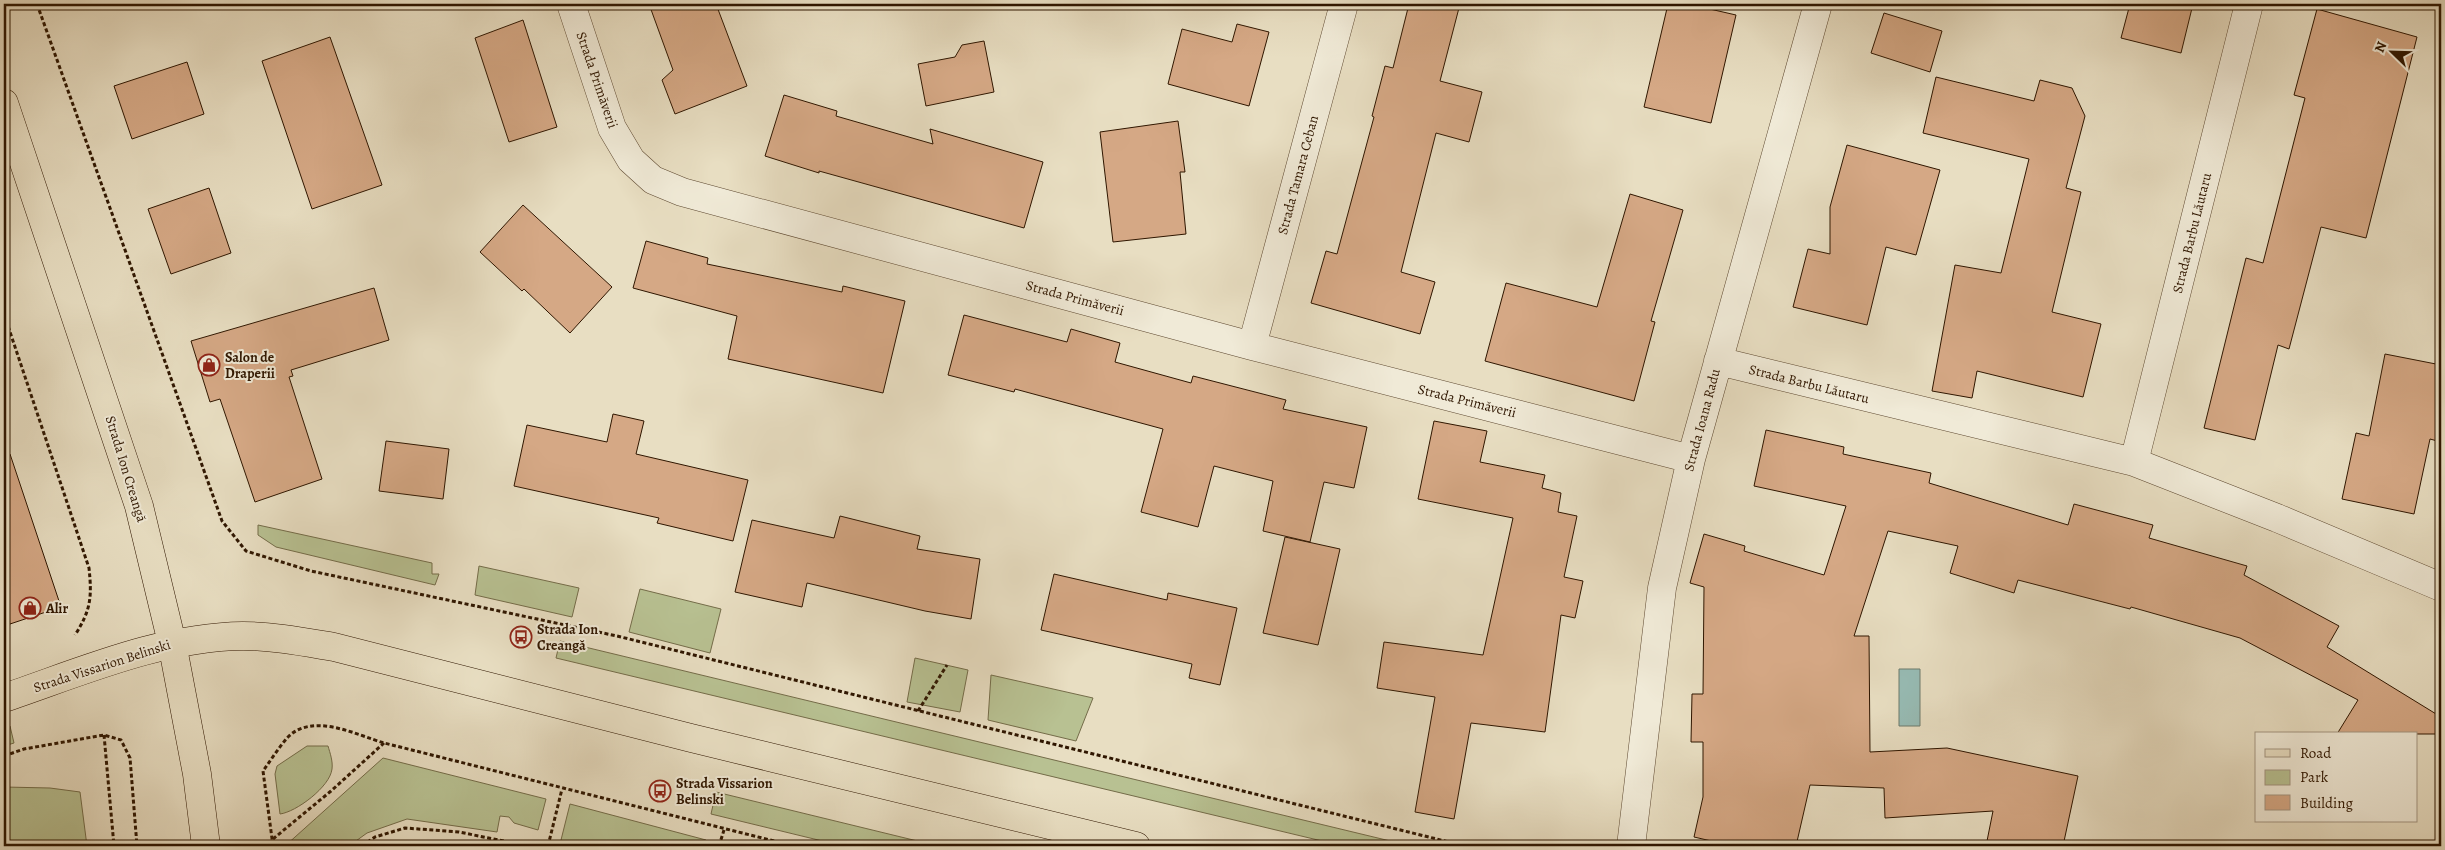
<svg xmlns="http://www.w3.org/2000/svg" width="2445" height="850" font-family="Alegreya,serif">
	<style>
		.green { fill: #b8c192; stroke: #746c49 }
		.water { fill: #97bcb5; stroke: #6d7a6d }
		.building { fill: #d5a885; stroke: #2f1600 }
		.lines { fill: none; stroke-linecap: round; stroke-linejoin: round }
		.minor-casing { stroke: #5d4830; stroke-width: 29 }
		.major-casing { stroke: #2f1600; stroke-width: 29 }
		.path { stroke: #2f1600; stroke-width: 3; stroke-dasharray: 4 2.5; stroke-linecap: butt }
		.minor { stroke: #f0ead7; stroke-width: 28 }
		.major { stroke: #e8dec2; stroke-width: 28 }
		.labels { text-anchor: middle; dominant-baseline: central; stroke-width: 4; stroke-linejoin: round; paint-order: stroke }
		.street-label { font-size: 14px; fill: #2f1600; stroke: #f0ead7 }
		.poi-label { font-size: 14px; font-weight: bold; fill: #2f1600; stroke: #f0ead7; text-anchor: start }
	</style>
	<rect width="100%" height="100%" fill="#e8dec2"/>
	<filter id="stains"><feTurbulence type="fractalNoise" baseFrequency=".004" numOctaves="4"/><feColorMatrix values="0 0 0 0 .2 0 0 0 0 .09 0 0 0 0 .02 0 0 0 .5 -.17"/></filter>
	<radialGradient id="worn" r=".72"><stop offset=".6" stop-color="#630" stop-opacity="0"/><stop offset="1" stop-color="#630" stop-opacity=".3"/></radialGradient>
	<!-- green -->
	<path class="green" d="M258 525 432 563V574H439L435 585 276 547 258 535Z
		M479 566 579 588 572 617 475 595Z
		M640 589 721 609 710 653 629 632Z
		M560 641 1411 846H1343L556 658Z
		M915 658 968 670 960 712 907 702Z
		M991 675 1093 698 1076 741 988 720Z
		M10 726 14 743 4 746V729Z
		M307 746H328C330 753 333 761 332 769 330 787 296 812 280 814L275 774 277 766Z
		M383 758 546 799 538 830 514 823 509 817 500 816 497 832 407 819 367 833 349 846H285Z
		M4 787 50 788 80 792 87 846H4Z
		M716 792 938 846H843L711 814Z
		M570 804 706 840 704 846H568L560 844Z
		M403 842 461 846H389Z"/>
	<!-- water -->
	<path class="water" d="M1899 669H1920V726H1899Z"/>
	<!-- building -->
	<path class="building" d="M649 4H716L747 86 675 114 662 80 673 70Z
		M1409 4H1460L1440 81 1482 92 1469 142 1436 133 1401 272 1435 282 1420 334 1311 303 1326 251 1337 254 1374 117 1372 116 1385 66 1393 68Z
		M1668 4H1688L1736 15 1711 123 1644 107Z
		M2130 4H2193L2181 53 2121 38Z
		M2317 9 2417 37 2366 238 2321 227 2289 349 2278 345 2255 440 2204 428 2246 258 2263 263 2305 98 2294 95Z
		M1884 13 1942 31 1930 72 1871 53Z
		M523 20 557 127 509 142 475 38Z
		M1237 24 1269 32 1249 106 1168 84 1182 29 1232 42Z
		M330 37 382 185 312 209 262 61Z
		M984 41 994 92 926 106 918 64 955 57 962 45Z
		M187 62 204 114 132 139 114 86Z
		M1936 77 2034 101 2040 80 2072 88 2085 116 2066 188 2081 192 2052 312 2101 324 2083 397 1977 371 1972 398 1932 391 1955 265 2001 273 2029 159 1923 133Z
		M784 95 837 111 836 116 933 144 930 129 1043 162 1024 228 819 171V173L765 156Z
		M1178 121 1185 172H1180L1186 234 1113 242 1100 132Z
		M1847 145 1940 170 1916 255 1886 247 1867 325 1793 307 1808 249 1830 254V207Z
		M209 188 231 253 171 274 148 209Z
		M1630 194 1683 210 1651 321 1655 322 1634 401 1485 361 1506 283 1597 307Z
		M523 205 612 287 570 333 524 289 522 291 480 252Z
		M646 241 708 258 707 264 842 292 843 286 905 301 883 393 728 359 737 316 633 288Z
		M374 288 389 340 291 370 293 376 289 377 322 479 255 502 220 399 210 402 191 341Z
		M964 315 1067 342 1071 329 1120 343 1115 362 1191 383 1193 376 1286 400 1283 409 1367 427 1354 488 1324 482 1310 542 1263 531 1273 481 1214 466 1198 527 1141 512 1163 429 1015 389 1014 392 948 375Z
		M2385 354 2441 365V442L2430 439 2414 514 2342 499 2356 433 2369 436Z
		M613 414 644 421 636 454 748 480 733 541 657 523 659 518 514 486 527 425 607 442Z
		M1434 421 1487 431 1480 462 1545 475 1542 488 1561 493 1558 512 1577 516 1564 577 1583 581 1575 618 1561 615 1545 732 1471 723 1454 819 1415 812 1435 697 1377 688 1384 642 1483 655 1513 518 1418 499Z
		M1766 430 1844 447 1843 454 1931 473 1929 483 2068 525 2074 504 2153 525 2149 538 2247 566 2244 575 2339 626 2327 647 2441 717V734H2337L2358 700 2240 638 2131 607 2130 609 2018 580 2014 593 1950 573 1958 546 1888 531 1854 636H1869L1870 752 1947 748 2078 776 2063 846H1986L1993 811 1885 818 1884 788 1810 785 1796 846H1733L1694 837 1703 797V742H1691L1692 694H1703L1704 587 1690 583 1704 534 1745 546 1744 551 1824 575 1846 506 1754 486Z
		M386 441 449 449 443 499 379 491Z
		M10 454 61 607 4 626V455Z
		M840 516 920 536 917 549 980 559 971 619 925 611 807 583 802 607 735 592 752 520 834 538Z
		M1285 537 1340 549 1318 645 1263 633Z
		M1054 574 1167 600 1168 593 1237 608 1220 685 1189 678 1192 664 1041 630Z"/>
	<g class="lines">
		<!-- minor casing -->
		<g class="minor-casing">
			<path id="minor" d="M571 4 612 128 631 160 653 180 682 192 1252 346 1691 459
				M1252 346 1344 4
				M1718 361 2134 462 2277 518 2441 587
				M2134 462 2249 4
				M1631 846 1662 588 1691 459 1818 4"/>
		</g>
		<!-- major casing -->
		<g class="major-casing">
			<path id="major" d="M4 103 139 506 172 643 197 774 206 846
				M4 698C81 672 160 637 243 636 273 636 304 642 334 647L691 738 1136 846"/>
		</g>
		<!-- path -->
		<path class="path" d="M37 4 222 521 246 551 311 571 617 636 1465 846
			M4 314 89 568C92 597 91 610 75 635
			M918 711 947 665
			M104 735 114 846
			M4 756 24 749 104 735 121 740 130 758 137 846
			M273 839 331 791 384 743
			M273 846 263 771C271 760 279 747 288 737 313 712 357 735 384 743L794 846
			M362 846 375 837 405 828 459 832 528 846
			M548 846 562 789
			M719 846 724 830"/>
		<!-- minor -->
		<use href="#minor" class="minor"/>
		<!-- major -->
		<use href="#major" class="major"/>
	</g>
	<!-- icons -->
	<defs>
		<g id="shop-ring" transform="scale(1.125)"><circle r="9.5" fill="#f0ead7" stroke="#8f2418" stroke-width="1.5"/><path d="M-5-2.5h2.3a2.7 3.5 0 0 1 5.4 0H5L5.5 6h-11ZM-1.5-2.5h3a1.5 2.3 0 0 0-3 0Z" fill="#8f2418"/></g>
		<g id="bus-ring" transform="scale(1.125)"><circle r="9.5" fill="#f0ead7" stroke="#8f2418" stroke-width="1.5"/><path d="M-5-6H5V4H4V6H2V4H-2V6H-4V4H-5ZM-3.5-4V0h7V-4ZM-3.5 1.2v1.5H-2V1.2ZM2 1.2v1.5H3.5V1.2Z" fill="#8f2418"/></g>
	</defs>
	<g fill-rule="evenodd">
		<use href="#shop-ring" x="209" y="365"/>
		<use href="#shop-ring" x="30" y="608"/>
		<use href="#bus-ring" x="521" y="637"/>
		<use href="#bus-ring" x="660" y="791"/>
	</g>
	<g class="labels">
		<!-- street labels -->
		<g class="street-label">
			<text transform="translate(597 80) rotate(71)">Strada Primăverii</text>
			<text transform="translate(1298 175) rotate(-75)">Strada Tamara Ceban</text>
			<text transform="translate(2192 233) rotate(-76)">Strada Barbu Lăutaru</text>
			<text transform="translate(1075 298) rotate(15)">Strada Primăverii</text>
			<text transform="translate(1809 384) rotate(14)">Strada Barbu Lăutaru</text>
			<text transform="translate(1467 401) rotate(14)">Strada Primăverii</text>
			<text transform="translate(1702 420) rotate(-75)">Strada Ioana Radu</text>
			<text transform="translate(126 469) rotate(73)">Strada Ion Creangă</text>
			<text transform="translate(102 666) rotate(-18)">Strada Vissarion Belinski</text>
		</g>
		<!-- poi labels -->
		<g class="poi-label">
			<text x="225" y="357">Salon de<tspan x="225" dy="16">Draperii</tspan></text>
			<text x="46" y="608">Alir</text>
			<text x="537" y="629">Strada Ion<tspan x="537" dy="16">Creangă</tspan></text>
			<text x="676" y="783">Strada Vissarion<tspan x="676" dy="16">Belinski</tspan></text>
		</g>
	</g>
	<!-- margin -->
	<rect width="2445" height="850" fill="none" stroke="#e8dec2" stroke-width="20"/>
	<rect x="5" y="5" width="2435" height="840" fill="none" stroke="#2f1600" stroke-width="2.5"/>
	<rect x="10" y="10" width="2425" height="830" fill="none" stroke="#2f1600"/>
	<!-- legend -->
	<rect x="2255" y="732" width="162" height="90" fill="#f0ead7" stroke="#a39581"/>
	<rect x="2265" y="749" width="25" height="8" fill="#e8dec2" stroke="#a39581"/>
	<text x="2300" y="758" font-size="15" fill="#2f1600">Road</text>
	<rect x="2265" y="770" width="25" height="15" fill="#b8c192" stroke="#a39581"/>
	<text x="2300" y="782" font-size="15" fill="#2f1600">Park</text>
	<rect x="2265" y="795" width="25" height="15" fill="#d5a885" stroke="#a39581"/>
	<text x="2300" y="808" font-size="15" fill="#2f1600">Building</text>
	<!-- north arrow -->
	<g transform="translate(2392 52) rotate(293)" stroke="#f0ead7" stroke-width="4" paint-order="stroke">
	<path d="M0-4L9 19L0 12L-9 19Z" fill="#2f1600"/>
	<text y="-8" font-size="14" font-weight="bold" text-anchor="middle" fill="#2f1600">N</text>
	</g>
	<rect width="100%" height="100%" filter="url(#stains)"/>
	<rect width="100%" height="100%" fill="url(#worn)"/>
</svg>
